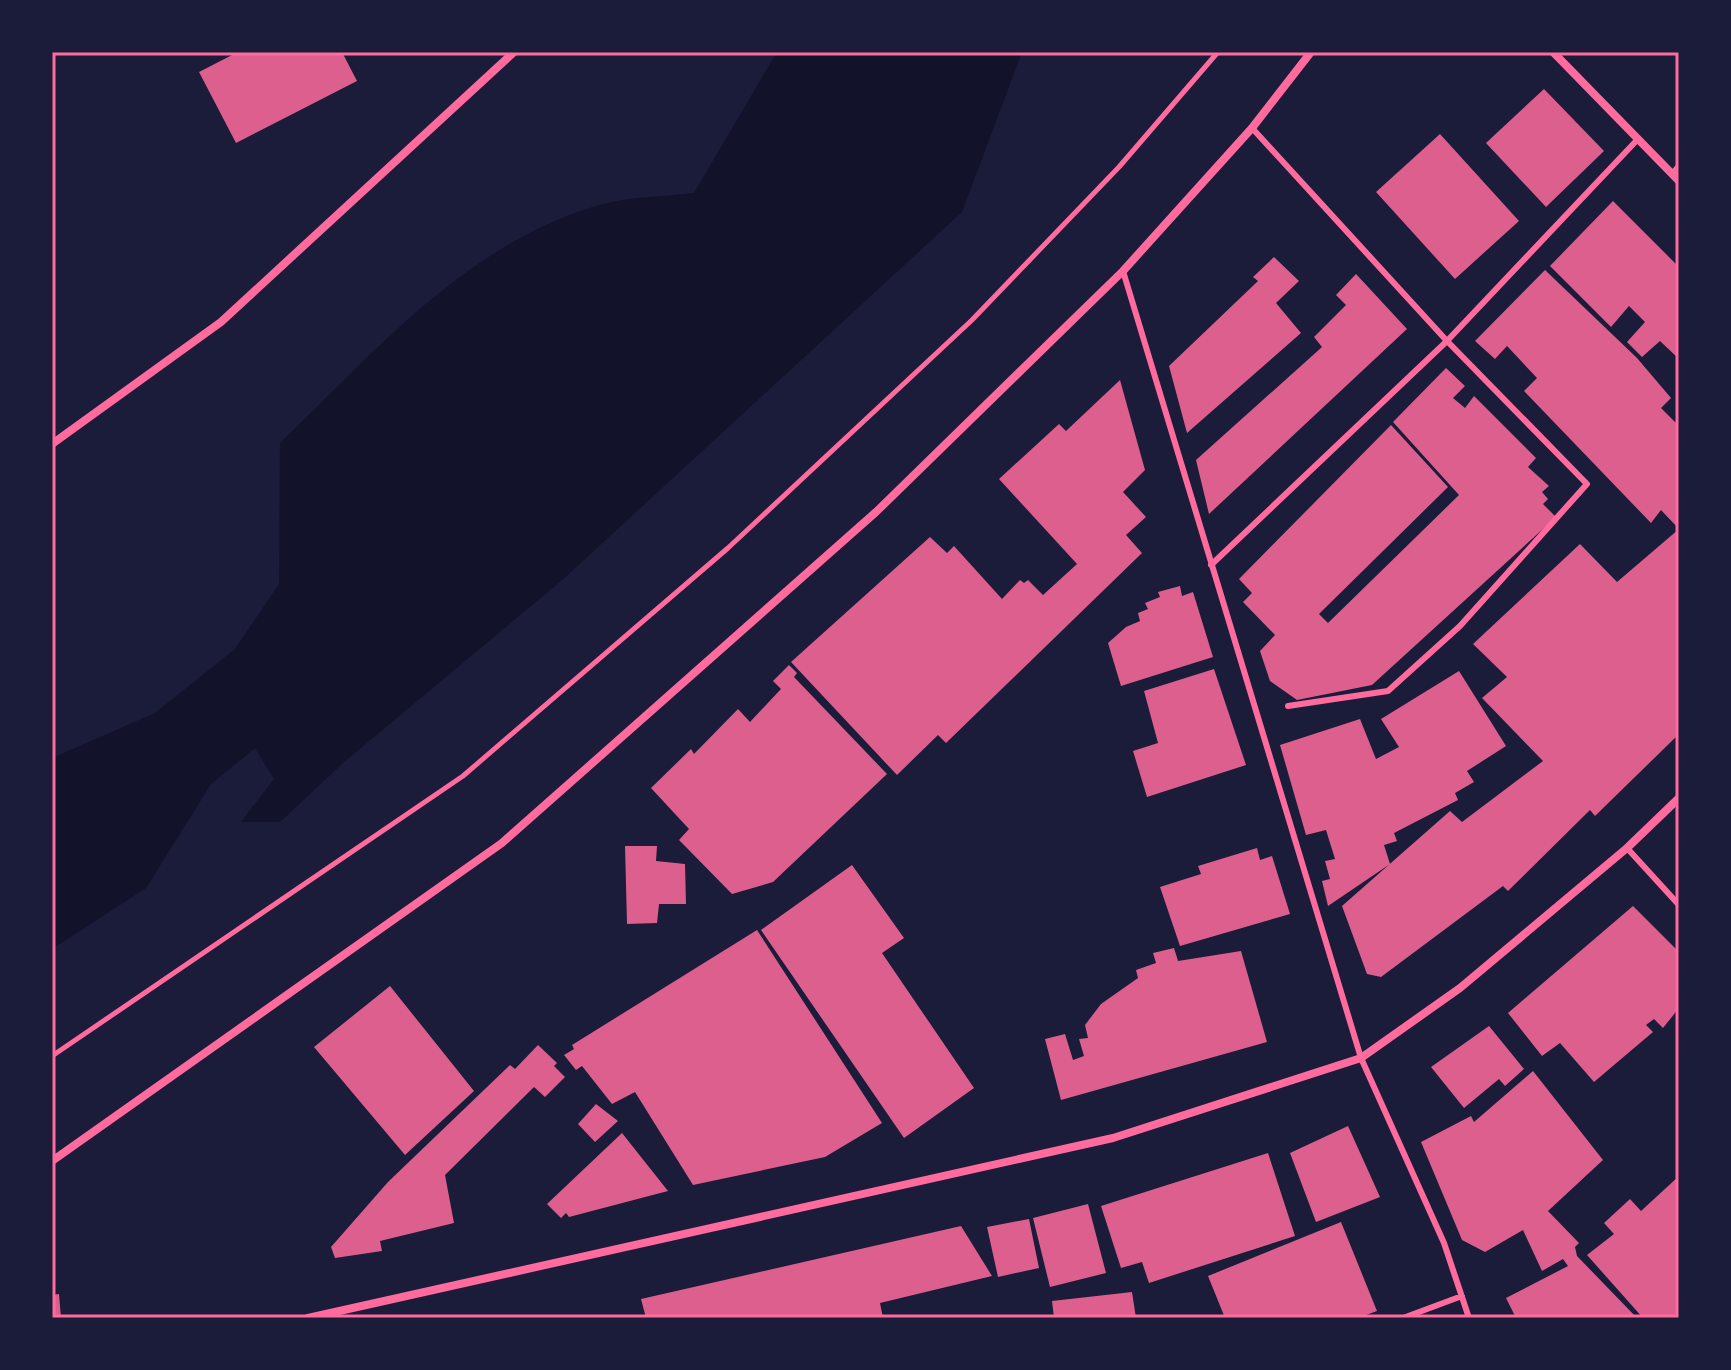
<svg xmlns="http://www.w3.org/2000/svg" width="1731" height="1370" font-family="'PT Sans',sans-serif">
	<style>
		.water { fill: #12122b }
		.building { fill: #dd5f8e }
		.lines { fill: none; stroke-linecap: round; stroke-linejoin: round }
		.path { stroke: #ff6b9d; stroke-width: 5 }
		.service { stroke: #ff6b9d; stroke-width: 6 }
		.minor { stroke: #ff6b9d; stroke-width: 8 }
		.neatline { fill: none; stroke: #ff6b9d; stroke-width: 3 }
	</style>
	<rect width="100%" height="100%" fill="#1b1b3a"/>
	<!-- water -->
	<path class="water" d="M777 52H1022L962 212 561 581 343 763 280 822H241L274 779 255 748 211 784 146 888 52 949V758L155 713 235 649 279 584 280 443C377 350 469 241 603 204 632 196 665 197 694 193Z"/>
	<!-- building -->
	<path class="building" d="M238 52H342L357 81 236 143 199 72Z
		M1544 89 1604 151 1546 207 1486 143Z
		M1440 134 1519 221 1455 279 1376 192Z
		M1613 201 1679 267V359L1660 341 1642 357 1627 342 1645 322 1629 306 1611 327 1550 266Z
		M1274 257 1299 281 1276 303 1301 333 1187 433 1169 366 1258 281 1253 277Z
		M1545 270 1637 358 1671 398 1661 408 1679 426V734L1595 816 1590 810 1508 891 1503 886 1381 977 1367 974 1342 906 1450 811 1462 822 1543 761 1482 698 1507 677 1473 644 1580 544 1617 582 1679 529 1661 510 1651 523 1524 391 1537 378 1507 346 1495 359 1475 341Z
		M1356 274 1407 329 1209 514 1196 460 1322 347 1314 337 1346 305 1336 295Z
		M1446 368 1465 386 1453 398 1465 408 1474 396 1536 458 1528 467 1549 486 1542 492 1548 499 1543 504 1556 517 1372 685 1297 700 1270 681 1260 651 1275 635 1243 602 1252 593 1239 579 1391 425 1448 487 1319 614 1328 623 1459 495 1393 422Z
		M1120 380 1145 470 1123 492 1146 517 1126 535 1142 553 946 743 938 735 897 775 791 662 930 537 947 553 954 546 1002 599 1020 580 1024 583 1028 580 1043 595 1077 564 999 479 1059 424 1066 431Z
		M1180 586 1182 596 1193 592 1213 657 1121 686 1108 643 1126 627 1140 621 1138 613 1148 609 1145 603 1160 597 1158 592Z
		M789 665 797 673 794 677 887 774 773 882 732 894 679 840 689 829 651 788 691 749 694 754 738 709 750 722 781 689 773 681Z
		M1214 669 1246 765 1147 797 1133 751 1158 743 1144 691Z
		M1459 671 1506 746 1467 771 1474 782 1455 793 1458 800 1394 833 1397 841 1384 845 1390 864 1328 906 1322 881 1330 879 1325 861 1335 859 1326 830 1306 835 1280 745 1360 719 1376 759 1399 747 1381 719Z
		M625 846H657L656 861 685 864 686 904H659L657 923 627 924Z
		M1257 848 1260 860 1272 856 1290 914 1180 946 1160 887 1201 874 1198 866Z
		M852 865 904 938 882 953 974 1088 904 1138 761 930Z
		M1633 906 1679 952V1008L1663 1028 1654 1019 1646 1025 1653 1032 1594 1082 1560 1043 1542 1056 1508 1013Z
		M757 930 882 1123 825 1157 693 1185 635 1092 612 1104 582 1066 576 1070 564 1055 574 1049 572 1045Z
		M1174 948 1178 961 1241 951 1267 1042 1061 1100 1045 1039 1065 1034 1073 1060 1084 1056 1079 1039 1088 1038 1085 1025 1101 1004 1138 978 1136 970 1156 963 1153 953Z
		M390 986 474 1091 405 1155 314 1047Z
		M1489 1026 1524 1069 1505 1086 1499 1079 1464 1108 1431 1067Z
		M538 1045 557 1063 554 1066 565 1077 545 1097 534 1087 445 1175 454 1223 380 1241 382 1251 335 1258 331 1247 388 1182 510 1065 515 1069Z
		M1533 1071 1603 1160 1548 1211 1579 1243 1575 1247 1577 1256 1637 1318H1516L1506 1298 1568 1266 1563 1259 1542 1271 1523 1230 1485 1252 1462 1240 1421 1142 1471 1116 1474 1122Z
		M596 1104 618 1121 595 1142 578 1124Z
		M1348 1126 1380 1197 1316 1222 1290 1153Z
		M622 1133 668 1191 569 1217 566 1213 561 1218 547 1204Z
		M1268 1153 1295 1236 1149 1283 1142 1262 1121 1268 1101 1206Z
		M1679 1176V1318H1643L1587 1255 1614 1234 1604 1223 1630 1199 1641 1211Z
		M1088 1204 1106 1273 1050 1287 1033 1218Z
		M1029 1219 1039 1268 998 1277 987 1227Z
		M1341 1222 1377 1311 1358 1318H1225L1208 1276Z
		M961 1226 992 1276 880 1303 883 1318H646L641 1299Z
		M1132 1292 1136 1318H1054L1052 1301Z
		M59 1294 61 1318H52V1295Z"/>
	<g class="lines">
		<!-- path -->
		<path class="path" d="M52 1056 463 776 728 548 972 320 1119 167 1218 52"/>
		<!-- service -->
		<path class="service" d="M1252 128 1447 341 1587 484 1460 626 1388 691 1288 706
			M1672 174 1679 166
			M1123 271 1361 1058 1444 1243 1469 1318
			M1211 565 1447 341 1638 139
			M1627 848 1679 905
			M1403 1318 1462 1296"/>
		<!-- minor -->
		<path class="minor" d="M1553 52 1679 181
			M52 444 221 322 514 52
			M52 1161 502 843 876 512 1123 271 1252 128 1311 52
			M308 1318 1113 1138 1361 1058 1460 988 1627 848 1679 798"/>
	</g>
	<!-- border -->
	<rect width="1731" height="1370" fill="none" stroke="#1b1b3a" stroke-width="108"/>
	<rect x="54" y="54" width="1623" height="1262" class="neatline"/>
</svg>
